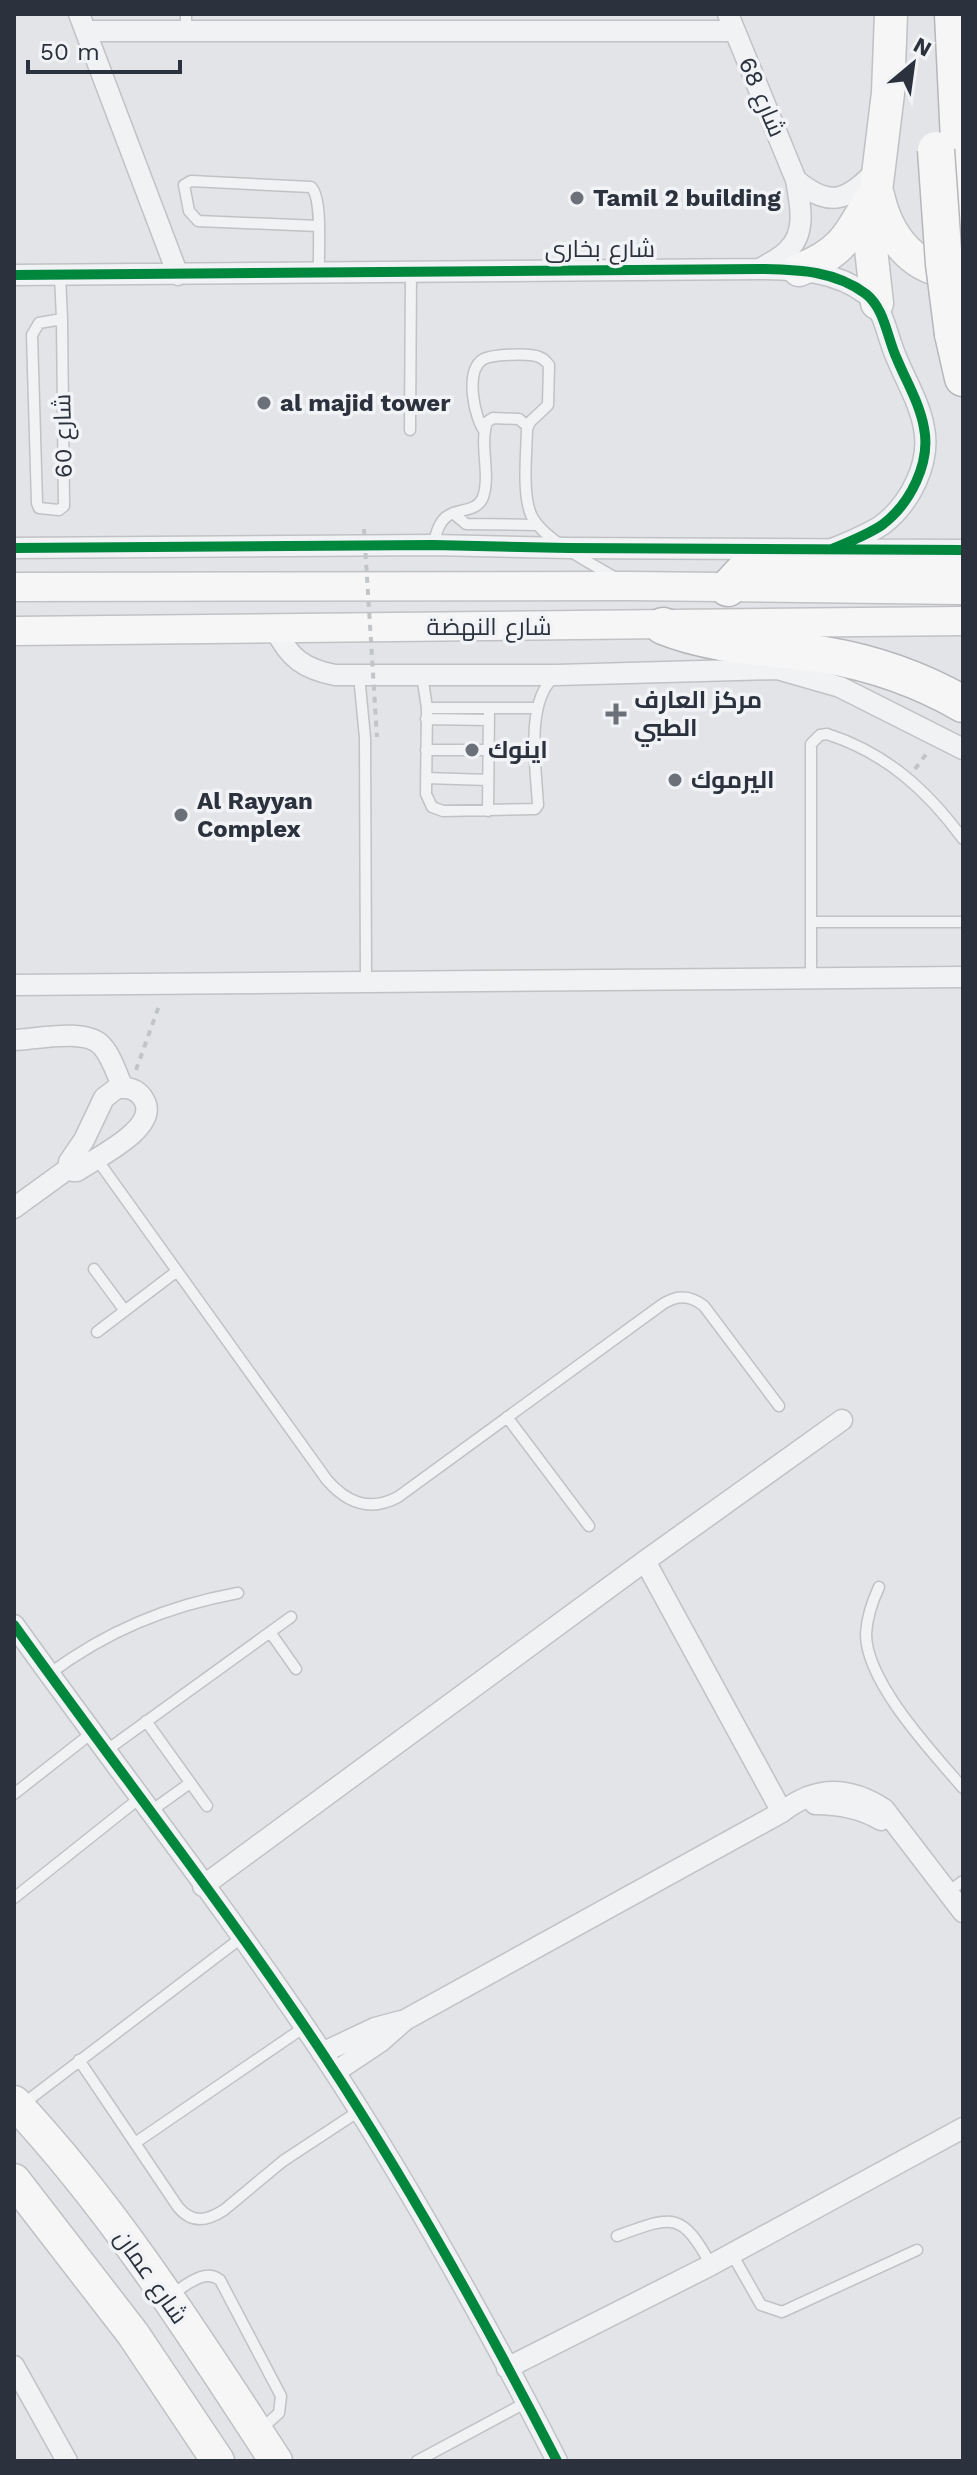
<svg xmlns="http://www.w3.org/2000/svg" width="977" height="2475" font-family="'Work Sans',Cairo,sans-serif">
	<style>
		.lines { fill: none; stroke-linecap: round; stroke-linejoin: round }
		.lane-casing { stroke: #c1c2c5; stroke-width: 13 }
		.street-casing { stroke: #c1c2c5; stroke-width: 23 }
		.secondary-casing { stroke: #c1c2c5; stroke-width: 31 }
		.primary-casing { stroke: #bfc1c4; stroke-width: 35 }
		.highway-casing { stroke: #b5b7bb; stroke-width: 39 }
		.path { stroke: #c2c5c7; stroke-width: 4; stroke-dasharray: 6 6; stroke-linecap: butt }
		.lane { stroke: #f1f2f4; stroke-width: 10 }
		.street { stroke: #f1f2f4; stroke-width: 20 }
		.secondary { stroke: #f6f6f6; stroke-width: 28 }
		.primary { stroke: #f6f6f6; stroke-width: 32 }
		.highway { stroke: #f6f6f6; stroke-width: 36 }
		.highway-bridge-casing { stroke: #b5b7bb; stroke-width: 39; stroke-linecap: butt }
		.path-bridge { stroke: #c2c5c7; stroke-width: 4; stroke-dasharray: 6 6; stroke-linecap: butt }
		.highway-bridge { stroke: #f6f6f6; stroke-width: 36 }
		.cycleway-casing { stroke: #f1f3f6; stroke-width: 15 }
		.cycleway { stroke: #00873e; stroke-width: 10 }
		.poi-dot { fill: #6b7079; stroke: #f1f3f6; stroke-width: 3 }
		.labels { text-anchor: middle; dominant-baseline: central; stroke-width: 7; stroke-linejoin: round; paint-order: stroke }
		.street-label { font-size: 24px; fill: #2b323e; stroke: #f1f3f6 }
		.poi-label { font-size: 24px; font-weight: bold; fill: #2b323e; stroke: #f1f3f6; text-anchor: start }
	</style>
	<rect width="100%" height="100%" fill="#e2e4e7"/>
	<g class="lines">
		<!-- lane casing -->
		<g class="lane-casing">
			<path id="lane" d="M186 14V31
				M318 226 198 221 189 211 184 185 191 181 311 187C323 198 318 253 319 272
				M60 275 62 319
				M62 319 64 506 59 510 39 508 37 503 32 335 39 323Z
				M410 430 411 272
				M485 432C474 418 465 372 482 360 490 354 530 353 539 357 545 359 545 361 549 365L548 405 530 422 527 429
				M453 513 466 524 537 525
				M433 545C436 535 438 524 446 517 457 508 477 513 483 497 491 474 479 445 487 422L493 418 519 419 527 426C527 450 522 489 530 512 539 539 594 564 617 579
				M359 675 365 738 366 981
				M422 675 427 708 426 794 432 807 443 811 535 809 538 805C536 768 525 703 554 677
				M427 708H536
				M426 719 489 720
				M426 750H489
				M426 778 488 780
				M488 811 489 709
				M963 839C927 790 886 753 827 734L820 735 811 744V922H963
				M811 978V922
				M96 1158 327 1480C347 1503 370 1512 398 1497L660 1306C675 1295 689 1294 704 1306L779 1406
				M94 1269 125 1311
				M97 1332 177 1271
				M507 1417 589 1526
				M879 1587C872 1602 867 1616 866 1634 866 1682 932 1752 963 1788
				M270 1632 296 1669
				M49 1674C107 1631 167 1606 238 1593
				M146 1721 207 1806
				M107 1750 291 1617
				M14 1794 93 1732
				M151 1811 190 1783
				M948 1892 963 1881
				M14 1898 141 1797
				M79 2060 178 2207C192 2224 207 2221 224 2210L283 2161 359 2111
				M23 2104 241 1938
				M135 2143 303 2028
				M617 2236C672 2216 681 2210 711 2265
				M732 2254 761 2305 782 2312 917 2250
				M172 2294C187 2285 204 2268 220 2280L281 2396 279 2413 261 2429
				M417 2461 527 2402"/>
		</g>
		<!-- street casing -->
		<g class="street-casing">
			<path id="street" d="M79 14 178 275
				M728 14 796 180C800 203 807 232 788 250 781 258 769 263 760 269
				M86 31H734
				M796 180C833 211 849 198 879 168
				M14 275 760 269C798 270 834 270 866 294 885 309 887 338 897 359 906 381 920 404 924 428 931 463 910 504 882 525 867 535 849 542 832 549
				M14 548 433 545 568 548 963 550
				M275 629C289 658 304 669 335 675H557L777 669 840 687 963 749
				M14 985 963 977
				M14 1040C37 1039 87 1028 102 1046 112 1057 117 1075 123 1088
				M117 1088C128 1087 138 1089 144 1100 160 1128 97 1157 77 1171H73L69 1168V1162L84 1140 104 1098Z
				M14 1208 69 1168
				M645 1561 782 1812
				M14 1625C117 1769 227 1909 325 2057 410 2186 486 2323 557 2461
				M815 1804C838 1804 861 1808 881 1820
				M203 1886 645 1561 842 1420
				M322 2053 375 2028 401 2021
				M335 2072 380 2042 405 2020 782 1812C815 1786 849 1786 884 1809L963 1912
				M14 2366 67 2461
				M507 2368 711 2265 963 2128"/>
		</g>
		<!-- secondary casing -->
		<g class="secondary-casing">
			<path id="secondary" d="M14 587 629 586 963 590
				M14 631 963 621"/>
		</g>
		<!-- primary casing -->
		<g class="primary-casing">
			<path id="primary" d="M878 195C887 236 915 276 963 271
				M799 270C840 254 849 237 869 201
				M877 303 870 240 888 93 891 14
				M14 2102C115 2210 195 2337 276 2461
				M14 2180 133 2334 218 2461"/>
		</g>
		<!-- highway casing -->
		<g class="highway-casing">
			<path id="highway" d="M953 14 963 225
				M953 334 963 378
				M728 588 743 572 754 568 963 567
				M663 626C716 647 770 647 825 655 873 663 921 680 963 704"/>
		</g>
		<!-- path -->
		<path class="path" d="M915 769 927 753
			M136 1070 160 1003"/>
		<!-- lane -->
		<use href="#lane" class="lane"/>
		<!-- street -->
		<use href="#street" class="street"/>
		<!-- secondary -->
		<use href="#secondary" class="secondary"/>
		<!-- primary -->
		<use href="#primary" class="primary"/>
		<!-- highway -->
		<use href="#highway" class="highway"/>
		<!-- highway-bridge casing -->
		<g class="highway-bridge-casing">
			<path id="highway-bridge" d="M936 150 944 264 953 334"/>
		</g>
		<!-- path-bridge -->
		<path class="path-bridge" d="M364 529 377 737"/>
		<!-- highway-bridge -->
		<use href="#highway-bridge" class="highway-bridge"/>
		<!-- cycleway casing -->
		<g class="cycleway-casing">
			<path id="cycleway" d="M14 275 760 269C798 270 834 270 866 294 885 309 887 338 897 359 906 381 920 404 924 428 931 463 910 504 882 525 867 535 849 542 832 549
				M14 548 433 545 568 548 963 550
				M14 1625C117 1769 227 1909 325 2057 410 2186 486 2323 557 2461"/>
		</g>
		<!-- cycleway -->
		<use href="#cycleway" class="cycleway"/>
	</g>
	<!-- markers -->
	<g class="poi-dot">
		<circle cx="577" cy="198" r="8"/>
		<circle cx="264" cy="403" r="8"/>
		<path d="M612 702h8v8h8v8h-8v8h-8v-8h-8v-8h8z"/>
		<circle cx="472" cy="750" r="8"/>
		<circle cx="675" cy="780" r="8"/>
		<circle cx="181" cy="815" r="8"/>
	</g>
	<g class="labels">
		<!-- street labels -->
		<g class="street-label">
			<text transform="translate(762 97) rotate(67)">شارع 68</text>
			<text x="600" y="249">شارع بخارى</text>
			<text transform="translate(63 436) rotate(-91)">شارع 60</text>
			<text x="489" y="627">شارع النهضة</text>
			<text transform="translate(151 2277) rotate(55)">شارع عمان</text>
		</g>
		<!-- poi labels -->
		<g class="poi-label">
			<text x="593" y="198">Tamil 2 building</text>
			<text x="280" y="403">al majid tower</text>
			<text x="634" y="700">مركز العارف<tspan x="634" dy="28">الطبي</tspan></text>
			<text x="488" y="750">اينوك</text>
			<text x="691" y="780">اليرموك</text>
			<text x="197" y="801">Al Rayyan<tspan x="197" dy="28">Complex</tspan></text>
		</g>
	</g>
	<!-- border -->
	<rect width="977" height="2475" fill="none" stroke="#2b323e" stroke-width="32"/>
	<!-- north arrow -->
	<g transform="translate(913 64) rotate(29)" stroke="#f1f3f6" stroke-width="6" paint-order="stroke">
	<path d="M0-6L14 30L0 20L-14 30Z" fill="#2b323e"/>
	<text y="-12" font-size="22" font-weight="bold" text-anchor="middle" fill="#2b323e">N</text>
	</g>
	<!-- scale -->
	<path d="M28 60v12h152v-12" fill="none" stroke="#2b323e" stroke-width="4"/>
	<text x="40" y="60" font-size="24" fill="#2b323e" stroke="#f1f3f6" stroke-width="6" paint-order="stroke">50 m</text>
</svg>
